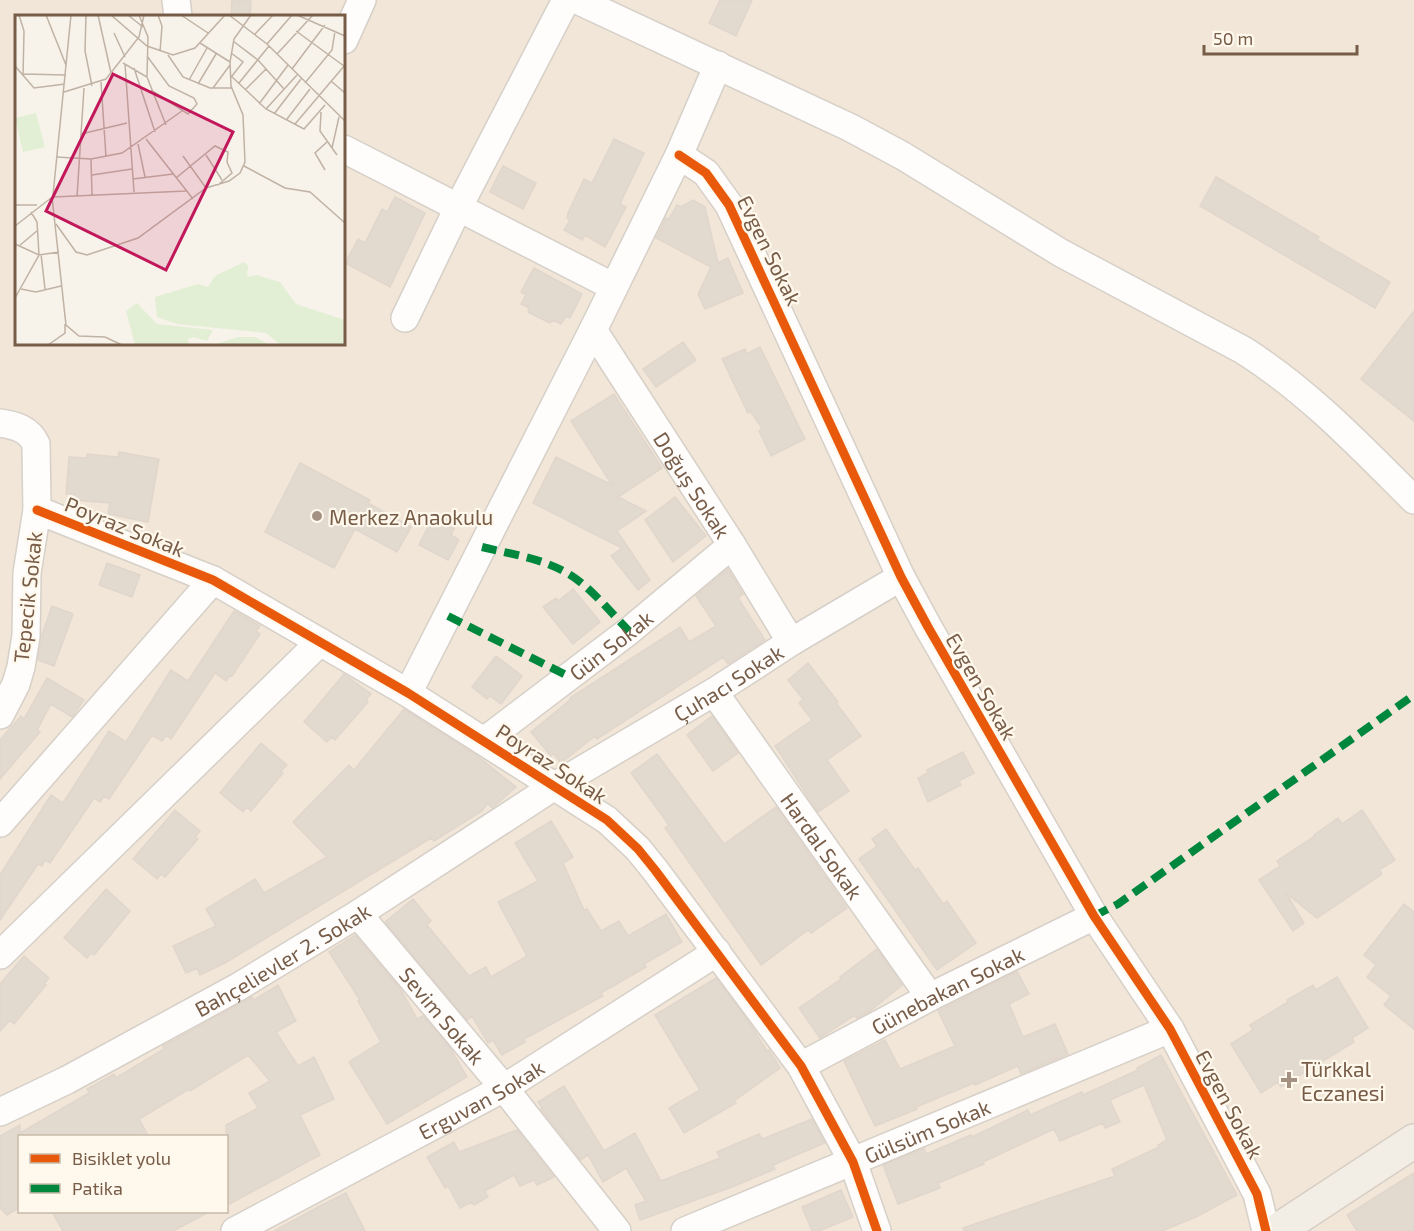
<svg xmlns="http://www.w3.org/2000/svg" width="1414" height="1231" font-family="'Exo 2',sans-serif">
	<style>
		.residential { fill: #f1e6d7; fill-rule: evenodd }
		.building { fill: #e2d9cf; stroke: #e1d6cc; stroke-width: 1.5 }
		.lines { fill: none; stroke-linecap: round; stroke-linejoin: round }
		.minor-casing { stroke: #d6d0c8; stroke-width: 30 }
		.major-casing { stroke: #d6cec5; stroke-width: 36 }
		.minor { stroke: #fefdfc; stroke-width: 27 }
		.major { stroke: #f3eee5; stroke-width: 33 }
		.quiet { stroke: #00873e; stroke-width: 8; stroke-dasharray: 15 8; stroke-linecap: butt }
		.cycleway-casing { stroke: #fff8ec; stroke-width: 13 }
		.cycleway { stroke: #e8590c; stroke-width: 9 }
		.poi-dot { fill: #a49181; stroke: #fff8ec; stroke-width: 2 }
		.labels { text-anchor: middle; dominant-baseline: central; stroke-width: 4.5; stroke-linejoin: round; paint-order: stroke }
		.street-label { font-size: 21px; fill: #775c48; stroke: #fff8ec }
		.poi-label { font-size: 21px; fill: #775c48; stroke: #fff8ec; text-anchor: start }
		.inset-road { fill: none; stroke: #c0b2a4; stroke-width: 1.5 }
		.view { fill: #c2185b; fill-opacity: 0.15; stroke: #c2185b; stroke-width: 3 }
		.inset-edge { fill: none; stroke: #775c48; stroke-width: 3 }
	</style>
	<rect width="100%" height="100%" fill="#f7f3ea"/>
	<!-- residential -->
	<path class="residential" d="M0 0H1414V1231H0ZM16 16H344V344H16ZM20 1136H226V1212H20Z"/>
	<!-- building -->
	<path class="building" d="M232 0H251L250 16H231Z
		M720 0H752L736 36 709 23Z
		M614 139 644 153 620 204 626 207 605 247 585 235 582 240 564 230 570 220 567 218 568 213 584 179 592 183Z
		M503 166 536 183 523 209 490 192Z
		M1216 177 1319 237 1317 240 1390 282 1375 308 1200 206Z
		M395 197 425 213 390 287 345 263 358 239 365 243 382 209 387 212Z
		M693 200 705 207 718 263 728 258 743 293 705 309 698 294 711 267 656 238 666 218 669 219 677 205 681 207Z
		M534 268 582 294 570 318 566 316 561 324 552 320 550 323 528 312 529 308 521 304 526 295 521 292Z
		M1414 311V421L1361 379Z
		M683 342 696 360 656 387 643 369Z
		M760 347 805 439 771 456 759 431 762 428 750 411 748 413 722 359 745 349 747 354Z
		M614 394 662 468 618 497 646 511 617 531 650 580 638 590 611 556 622 548 533 503 556 457 612 485 571 421Z
		M119 452 159 459 148 522 108 514 110 503 74 500V494H66L69 457 87 458V454L118 457Z
		M300 463 370 500 368 503 411 527 397 552 355 529 334 568 265 532Z
		M675 497 706 536 673 562 645 520Z
		M442 517 456 524 451 535 459 540 448 560 419 545 429 525 436 529Z
		M107 563 140 575 132 597 99 585Z
		M728 569 743 594 738 598 765 640 728 664 723 657 597 739 595 736 561 763 554 754 551 756 531 732 571 699 570 698 680 627 689 642 716 626 696 596Z
		M573 589 600 622 573 644 543 607 556 598 558 601Z
		M52 606 73 614 54 666 38 660 42 635Z
		M234 611 260 626 256 631 260 634 232 676 230 675 226 681 215 673 171 739 166 735 162 741 152 735 109 799 104 796 100 802 94 798 50 863 45 860 42 866 38 864 0 920V875L51 795 63 803 109 731 126 742 171 670 188 681Z
		M496 656 522 676 501 704 490 696 487 699 472 687Z
		M808 663 838 702 836 703 861 736 827 760 849 791 818 812 775 746 812 720 799 703 803 699 788 680Z
		M344 674 371 694 366 700 368 702 335 740 332 737 327 742 304 722Z
		M47 678 84 700 72 717 51 704 37 730 40 732 0 779V740L21 716 24 719Z
		M404 709 475 754 516 787 492 808 488 803 482 811 434 841 431 838 225 963 200 975 197 968 186 973 173 946 216 926 206 909 255 879 264 893 327 857 293 822 349 765 354 770Z
		M712 716 738 753 713 771 687 735Z
		M261 743 287 765 281 771 283 773 251 811 247 807 243 812 220 793Z
		M963 752 974 773 959 781 961 785 928 802 918 778 928 773 927 770Z
		M657 754 724 844 776 807 847 908 811 933 808 930 761 965 665 828 669 825 631 773Z
		M175 810 200 831 195 837 198 839 165 877 161 874 157 879 133 859Z
		M1362 810 1395 860 1379 870 1382 874 1317 918 1286 893 1304 923 1293 931 1259 880 1280 866 1277 861 1315 836 1314 835 1338 818 1342 824Z
		M551 821 573 857 563 863 584 910 587 909 601 931 619 921 628 936 666 914 682 942 644 964 646 967 601 993 603 996 524 1039 525 1042 502 1055 493 1040 488 1043 472 1016 467 1020 385 922 413 899 431 921 427 925 469 976 486 967 491 977 527 956 498 902 538 881 515 843Z
		M886 829 915 870 918 868 943 904 947 901 976 943 937 970 859 859 877 846 872 839Z
		M106 889 130 911 94 955 91 953 87 958 64 938Z
		M1404 904 1414 912V1029L1384 1005 1391 996 1367 977 1376 965 1364 955Z
		M355 935 401 990 417 1019 423 1016 449 1046 467 1077 387 1124 349 1062 381 1042 358 1001 360 1000 329 952Z
		M877 949 902 985 870 1011 857 1018 855 1015 820 1038 799 1008 841 979 840 977Z
		M24 956 49 978 44 984 46 985 14 1024 10 1020 0 1031V984Z
		M1017 971 1029 994 1009 1004 1023 1037 1055 1024 1068 1054 1021 1074 1018 1066 975 1085 974 1083 916 1107 917 1109 875 1126 844 1061 885 1040 900 1069 955 1046 938 1011Z
		M1337 977 1368 1028 1352 1038 1354 1042 1281 1087 1278 1082 1261 1093 1231 1044 1253 1030 1250 1025 1288 1002 1287 1000 1313 985 1316 990Z
		M716 978 749 1022 767 1051 769 1050 780 1068 734 1101 736 1103 684 1133 669 1108 700 1090 655 1015Z
		M278 985 296 1021 276 1032 298 1066 314 1057 334 1099 300 1115 320 1155 226 1206V1125L258 1108 249 1093 270 1081 248 1055 190 1091 189 1089 139 1119 149 1137H20V1207L7 1215 0 1208V1136L20 1125V1133L89 1093 87 1089 114 1074 116 1078 164 1049 163 1046 167 1044 252 997 254 1000Z
		M1161 1055 1237 1195 1196 1217 1162 1231H964L963 1228 1115 1176 1112 1169 1159 1147 1158 1145 1167 1140 1144 1085 1110 1100 1120 1122 1105 1128 1103 1123 1060 1141 1054 1129 983 1162 984 1164 938 1183 940 1188 898 1204 883 1165 924 1148 926 1154 971 1135 972 1137 1028 1110 1030 1115 1082 1092 1083 1095 1138 1070 1137 1068Z
		M564 1086 604 1151 635 1133 661 1181 720 1158 717 1152 759 1134 762 1139 812 1119 825 1143 773 1165 775 1169 732 1187 640 1220 635 1205 646 1201 626 1168 603 1182 588 1155 581 1160 541 1109 542 1108 538 1102Z
		M517 1130 554 1177 537 1185 534 1180 520 1186 514 1175 485 1191 488 1197 474 1205 472 1202 460 1208 448 1186 445 1188 427 1157 454 1142 459 1152Z
		M1414 1173V1231H1357L1347 1215Z
		M841 1190 853 1217 819 1231H812L802 1207Z
		M346 1193 365 1231H274L322 1205Z
		M52 1212H209L173 1231H63Z"/>
	<g class="lines">
		<!-- minor casing -->
		<g class="minor-casing">
			<g id="minor">
				<path d="M176 0 178 16"/>
				<path d="M577 0 851 128 903 156 1061 253 1243 350C1308 391 1360 446 1414 500"/>
				<path d="M344 40 362 0"/>
				<path d="M344 149 614 287"/>
				<path d="M679 155 706 173 729 205 901 577 928 627 1094 916 1170 1029 1257 1194 1266 1231"/>
				<path d="M405 318 458 208 566 0"/>
				<path id="s1" d="M593 330 732 545 791 642"/>
				<path d="M0 423C15 425 29 429 36 444L37 510 27 573 26 636 21 667 16 684 0 715"/>
				<path d="M37 510 213 580 408 693 607 820 638 849 655 870 801 1066 853 1162 877 1231"/>
				<path id="s2" d="M714 692 930 997"/>
				<path d="M408 693 593 330 679 155 718 65"/>
				<path id="s3" d="M484 741 629 631 732 545"/>
				<path d="M0 823 213 580"/>
				<path id="s4" d="M358 914 504 1088 617 1231"/>
				<path d="M0 955 320 642"/>
				<path id="s5" d="M801 1066 930 997 1094 916"/>
				<path id="s6" d="M0 1112 67 1080 238 987 358 914 553 787 714 692 791 642 901 577"/>
				<path id="s7" d="M235 1231 504 1088 717 952"/>
				<path id="s8" d="M685 1231 1170 1029"/>
			</g>
		</g>
		<!-- major casing -->
		<g class="major-casing">
			<path id="major" d="M1277 1231 1414 1141"/>
		</g>
		<!-- minor -->
		<use href="#minor" class="minor"/>
		<!-- major -->
		<use href="#major" class="major"/>
		<!-- quiet -->
		<path class="quiet" d="M482 547C510 554 541 558 567 573 589 585 611 613 629 631
			M448 616 570 677
			M1094 916 1118 904 1414 695"/>
		<!-- cycleway casing -->
		<g class="cycleway-casing">
			<path id="cycleway" d="M679 155 706 173 729 205 901 577 928 627 1094 916 1170 1029 1257 1194 1266 1231
				M37 510 213 580 408 693 607 820 638 849 655 870 801 1066 853 1162 877 1231"/>
		</g>
		<!-- cycleway -->
		<use href="#cycleway" class="cycleway"/>
	</g>
	<!-- markers -->
	<g class="poi-dot">
		<circle cx="317" cy="516" r="6"/>
		<path d="M1286 1071h6v6h6v6h-6v6h-6v-6h-6v-6h6z"/>
	</g>
	<g class="labels">
		<!-- street labels -->
		<g class="street-label">
			<text transform="translate(770 250) rotate(64)">Evgen Sokak</text>
			<text stroke="none"><textPath href="#s1" startOffset="184">Doğuş Sokak</textPath></text>
			<text transform="translate(125 526) rotate(22)">Poyraz Sokak</text>
			<text transform="translate(27 597) rotate(-84)">Tepecik Sokak</text>
			<text stroke="none"><textPath href="#s3" startOffset="159">Gün Sokak</textPath></text>
			<text stroke="none"><textPath href="#s6" startOffset="846">Çuhacı Sokak</textPath></text>
			<text transform="translate(982 686) rotate(60)">Evgen Sokak</text>
			<text transform="translate(552 763) rotate(33)">Poyraz Sokak</text>
			<text stroke="none"><textPath href="#s2" startOffset="188">Hardal Sokak</textPath></text>
			<text stroke="none"><textPath href="#s6" startOffset="321">Bahçelievler 2. Sokak</textPath></text>
			<text stroke="none"><textPath href="#s5" startOffset="165">Günebakan Sokak</textPath></text>
			<text stroke="none"><textPath href="#s4" startOffset="132">Sevim Sokak</textPath></text>
			<text stroke="none"><textPath href="#s7" startOffset="279">Erguvan Sokak</textPath></text>
			<text transform="translate(1230 1104) rotate(62)">Evgen Sokak</text>
			<text stroke="none"><textPath href="#s8" startOffset="262">Gülsüm Sokak</textPath></text>
		</g>
		<!-- poi labels -->
		<g class="poi-label">
			<text x="329" y="516">Merkez Anaokulu</text>
			<text x="1301" y="1068">Türkkal<tspan x="1301" dy="24">Eczanesi</tspan></text>
		</g>
	</g>
	<!-- overview -->
	<g transform="translate(15 15)">
		<rect width="330" height="330" fill="#f7f3ea"/>
		<path d="M21 98 30 132 8 137 0 103ZM229 247 233 251 232 262 241 260 265 267 281 289 330 305V330H266L251 318 162 309 142 302 140 282 183 269 193 272 200 261ZM122 288 142 309 198 315 192 326 179 322 173 324 174 330H120L111 296ZM223 322H240L255 330H198Z" fill="#e2efd4"/>
		<path class="inset-road" d="M4 0 9 16 8 61M31 0 51 50M71 0 70 36 77 71M83 0 96 58M96 0 132 31 158 40 180 33 210 0M113 0 128 12M124 0 133 22 132 61M143 0 147 11 145 37M166 0 193 18M214 0 252 29 330 106M282 0 330 21M281 16 329 51M99 18 110 42M240 19 258 0M218 26 243 45 269 74M185 28 215 47M252 29 277 0M216 38 228 47 217 61M262 39 298 0M153 40 168 62 195 73H217M132 41 154 71 179 83 182 89 173 99 136 75M108 48 132 62 151 110M110 49 119 177M0 51 19 73 50 69M119 53 140 117M277 54 310 10M8 59 51 60M215 60 251 94 289 114 310 90M174 65 192 33M316 66 330 78M86 67 91 142M224 68 254 31M290 68 317 35 320 16M183 69 201 39M198 73 215 50M230 75 251 54M49 77 91 64 124 22 129 0M244 89 273 50M251 94 282 60M306 97 305 116 322 140M259 99 286 64M272 104 295 74M280 109 330 50M66 119 112 108M131 124 178 184M123 129 130 162M317 133 324 102M191 140 207 165M168 141 191 173M41 142 76 144 107 138 167 96M76 144 77 180M229 151 270 173 295 177 330 208M310 155 300 138 312 127M77 160 117 154M161 163 200 131 213 137 212 147 217 158 203 170M118 164 158 159M38 180 56 0M37 182 51 310 64 321 90 322 107 330M38 182 171 176M62 182 69 73M0 190H22M41 209 61 237 72 240 123 223 191 173 214 166 225 158 230 147 228 100 216 71 215 47 219 24 236 0M0 211 36 183M0 229 24 240 44 237M4 231 23 215M26 239 30 274M6 274 21 277 46 271M0 283 24 240 22 207 16 197M33 330 50 318V309"/>
		<path class="view" d="M98 59 218 117 151 255 31 196Z"/>
		<rect width="330" height="330" class="inset-edge"/>
	</g>
	<!-- legend -->
	<rect x="18" y="1135" width="210" height="78" fill="#fff8ec" stroke="#c9baaa" stroke-width="1.5"/>
	<rect x="30" y="1154" width="30" height="9" fill="#e8590c" stroke="#c9baaa" stroke-width="1.5"/>
	<text x="72" y="1165" font-size="18" fill="#775c48">Bisiklet yolu</text>
	<rect x="30" y="1184" width="30" height="9" fill="#00873e" stroke="#c9baaa" stroke-width="1.5"/>
	<text x="72" y="1195" font-size="18" fill="#775c48">Patika</text>
	<!-- scale -->
	<path d="M1204 45v9h153v-9" fill="none" stroke="#775c48" stroke-width="3"/>
	<text x="1213" y="45" font-size="18" fill="#775c48" stroke="#fff8ec" stroke-width="4.5" paint-order="stroke">50 m</text>
</svg>
